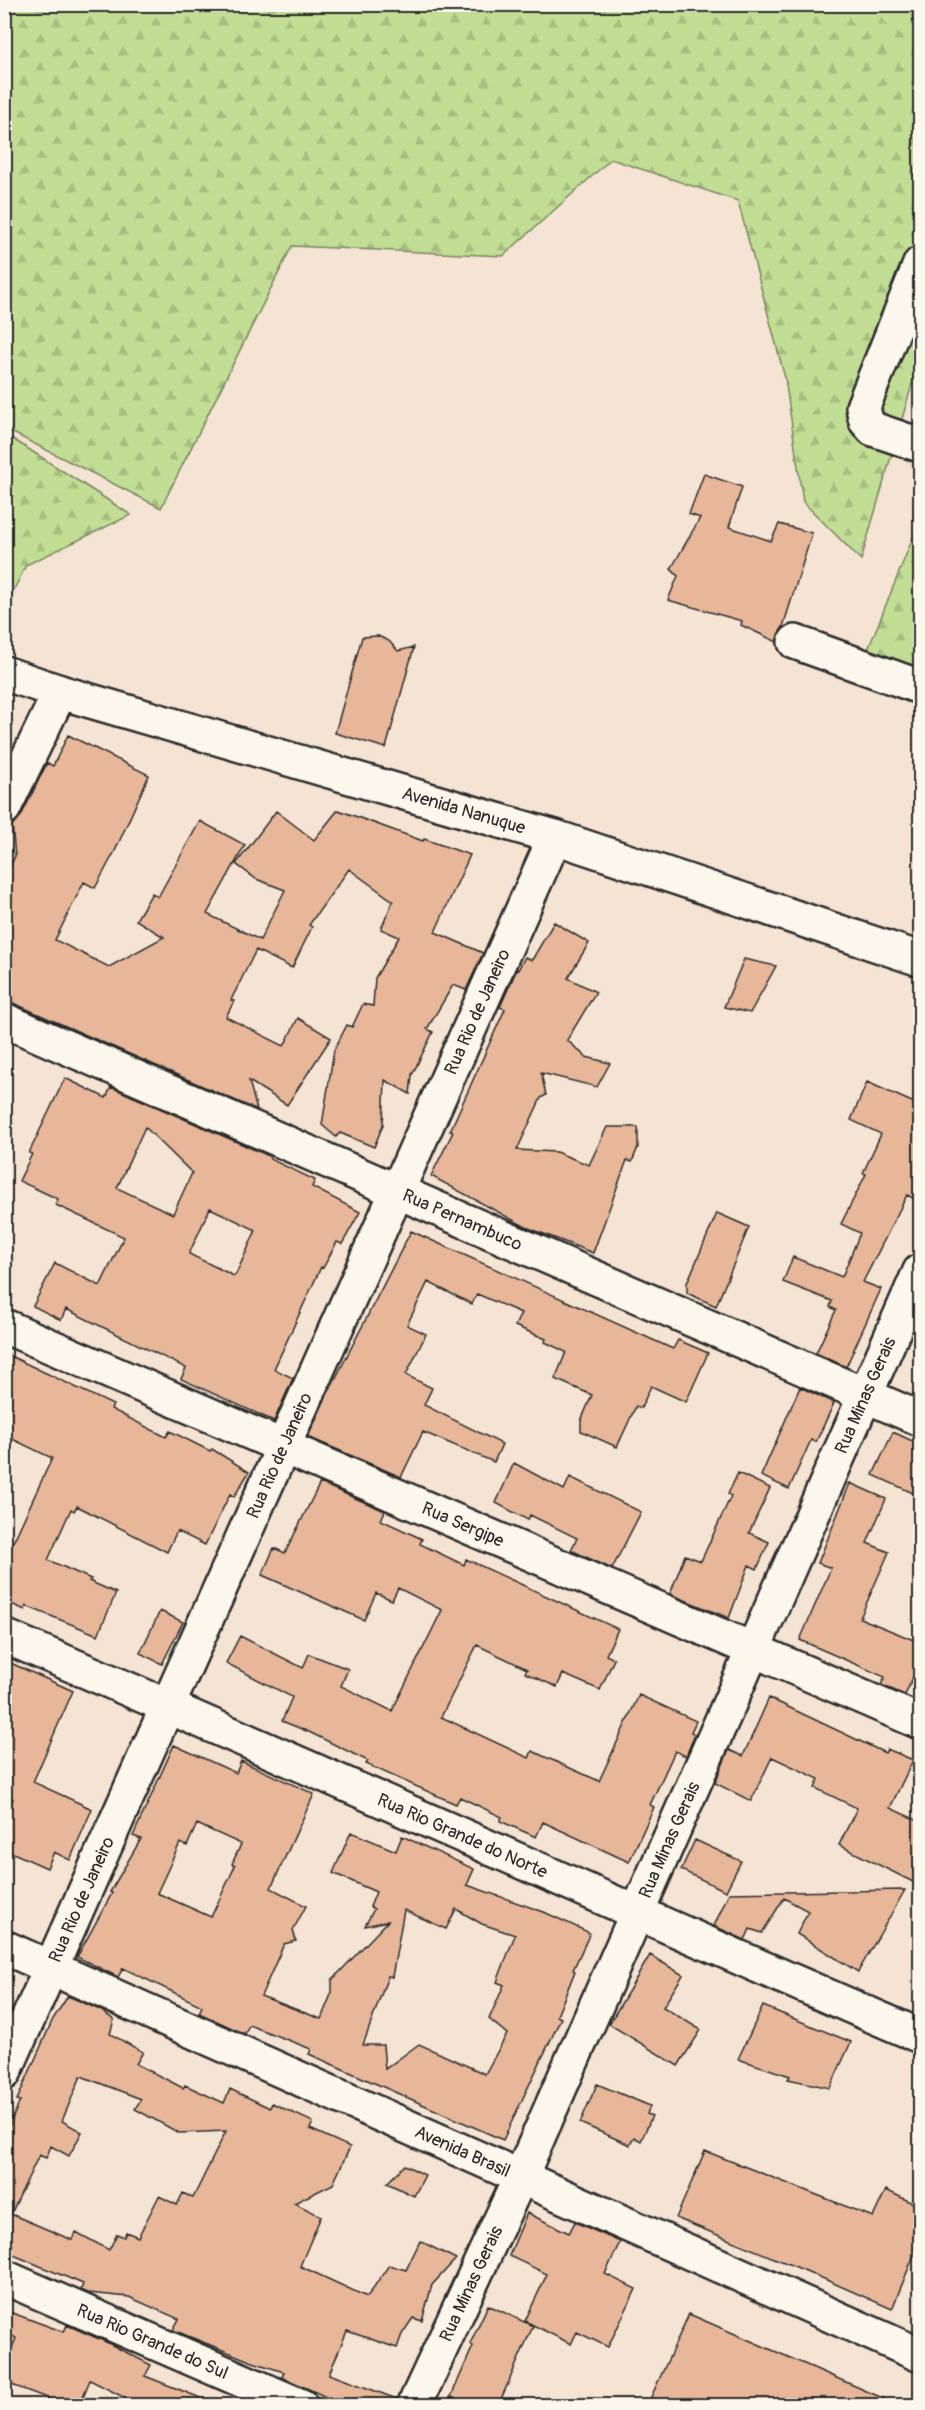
<svg xmlns="http://www.w3.org/2000/svg" width="925" height="2410" font-family="Pangolin,sans-serif">
	<style>
		.forest { fill: url(#forest-firs); stroke: #768460; stroke-width: 1.5 }
		.building { fill: #e8b79a; stroke: #2b2b2b; stroke-width: 1.5; fill-rule: evenodd }
		.lines { fill: none; stroke-linecap: round; stroke-linejoin: round }
		.street-casing { stroke: #2b2b2b; stroke-width: 38 }
		.secondary-casing { stroke: #2b2b2b; stroke-width: 38 }
		.street { stroke: #fbf7ec; stroke-width: 33 }
		.secondary { stroke: #fbf7ec; stroke-width: 33 }
		.labels { text-anchor: middle; dominant-baseline: central; stroke-width: 5; stroke-linejoin: round; paint-order: stroke }
		.street-label { font-size: 18px; fill: #2b2b2b; stroke: #fbf7ec }
	</style>
	<defs>
		<pattern id="forest-firs" width="22" height="20" patternUnits="userSpaceOnUse" patternTransform="scale(1.5)"><rect width="22" height="20" fill="#c2dd94"/><path d="M5 1l3.5 6h-7zM16 11l3.5 6h-7z" fill="#a7be80"/></pattern>
	</defs>
	<rect width="100%" height="100%" fill="#f5e4d3"/>
	<filter id="ink" filterUnits="userSpaceOnUse"><feTurbulence type="fractalNoise" baseFrequency=".0167" numOctaves="2"/><feDisplacementMap in="SourceGraphic" scale="12" xChannelSelector="R" yChannelSelector="G"/><feConvolveMatrix kernelMatrix="1 2 1 2 8 2 1 2 1" color-interpolation-filters="sRGB"/></filter>
	<g filter="url(#ink)">
		<!-- forest -->
		<path class="forest" d="M4 5H920V357L861 560 803 502 785 378 738 201 611 159 503 256 292 246 161 508 5 429Z
			M5 434 131 515 26 565 5 608Z
			M920 520V678L865 657Z"/>
		<!-- building -->
		<path class="building" d="M704 474 742 487 729 527 771 541 779 524 812 533 783 627 778 635 777 642 741 625 742 621 668 600 678 576 671 569 700 518 689 514Z
			M378 636 389 641 398 651 414 647 386 748 335 733 362 637Z
			M68 735 149 775 115 851 95 888 84 882 55 940 109 967 164 937 136 920 152 893 158 897 200 821 245 845 207 914 260 940 285 890 256 879 236 864 276 811 314 840 338 810 423 841 424 839 470 855 435 932 483 953 466 990 453 985 427 1029 433 1032 412 1075 410 1094 385 1080 383 1125 374 1147 340 1133 336 1137 322 1125 334 1050 347 1025 352 1027 363 1004 373 1006 375 978 399 937 381 929 393 901 349 869 309 925 312 927 292 968 256 950 231 1000 234 1001 226 1017 284 1046 298 1018 331 1038 287 1105 249 1081 257 1110 4 999V879L15 856 12 825 21 816 47 763 53 766Z
			M554 922 589 943 568 978 596 992 567 1040 586 1057 610 1063 597 1087 541 1073 546 1095 541 1098 517 1150 556 1152 589 1165 607 1127H638V1147L632 1162 627 1160 593 1253 526 1227 431 1176 453 1132 450 1131 505 1009 500 1007 517 969 518 970 525 957 532 960Z
			M744 959 776 966 750 1013 724 1007Z
			M65 1078 106 1098 111 1087 269 1156 270 1159 315 1180 312 1187 360 1212 342 1244 337 1242 323 1268 321 1267 274 1369 293 1378 274 1421 181 1379 186 1368 66 1309 61 1320 33 1306 55 1263 100 1286 124 1237 56 1205 58 1199 19 1181 32 1154 29 1153ZM145 1127 192 1173 173 1214 117 1188ZM210 1208 256 1230 236 1274 234 1276 189 1254Z
			M867 1082 921 1106V1202L907 1195 863 1282 881 1289 846 1367 816 1353 836 1310 830 1307 832 1301 783 1282 793 1257 842 1277 860 1233 841 1224 866 1174 863 1173 881 1134 851 1120Z
			M717 1213 749 1227 716 1306 687 1293V1283Z
			M411 1231 673 1349 678 1340 708 1353 686 1402 651 1386 641 1408 636 1406 617 1447 581 1431V1421L592 1395 555 1379 566 1352 545 1342 546 1339 515 1326 521 1313 477 1294 472 1304 428 1282 407 1325 426 1334 406 1375 432 1388 424 1405 502 1444 494 1462 423 1432 401 1477 308 1437 328 1393Z
			M4 1353 113 1405 111 1409 166 1437 170 1431 210 1451 212 1449 249 1472 234 1497 230 1494 205 1545 177 1531 167 1552 77 1506 74 1511 71 1509 48 1560 91 1579 89 1581 116 1593 98 1635 26 1606 25 1610 4 1601V1562L52 1458 4 1435Z
			M800 1387 834 1403 816 1442 811 1440 789 1489 761 1476Z
			M893 1432 921 1445V1478L913 1493 873 1475Z
			M514 1463 564 1490 570 1477 641 1512 612 1569 571 1550 577 1538 530 1515 528 1520 496 1503Z
			M738 1473 770 1488 749 1533 769 1542 757 1569 749 1565 729 1618 670 1594 685 1555 701 1561 731 1496 728 1494Z
			M320 1483 385 1511 381 1520 422 1539 420 1544 464 1565 466 1559 618 1629 606 1655 614 1659 600 1690 563 1674 557 1687 525 1673 527 1669 477 1645 441 1717 529 1758 532 1751 599 1781 639 1695 696 1721 691 1732 695 1734 686 1756 675 1751 650 1805 654 1807 629 1862 543 1822 536 1837 500 1821 502 1817 460 1797 456 1804 366 1764 368 1761 309 1732 282 1721 292 1697 226 1663 240 1636 303 1668 309 1654 348 1669 341 1686 392 1711 442 1610 398 1588 392 1600 376 1593 364 1620 262 1575 274 1548 285 1553Z
			M850 1483 886 1499 867 1543 889 1552 860 1618 921 1643V1659L905 1695 881 1685 885 1677 800 1640 831 1568 818 1563Z
			M160 1611 183 1622 162 1664 140 1653Z
			M4 1660 73 1691 33 1782 92 1809 70 1860 54 1852 47 1868 4 1849V1817L13 1799 4 1794Z
			M769 1698 885 1753 887 1749 913 1760 890 1808 921 1822V1886L839 1845 857 1808 815 1788 819 1779 772 1757 751 1801 715 1783 729 1750 743 1756Z
			M174 1745 236 1773 241 1761 314 1794 271 1888 306 1906 293 1930 296 1941 284 1944 261 1996 321 2019 332 1992V1980L388 1921 365 1926 374 1909 370 1907 376 1892 333 1873 351 1832 396 1851 402 1836 474 1869 467 1885 544 1912 590 1933 573 1970 575 1971 557 2016 561 2018 503 2140 309 2054 311 2049 249 2025 245 2034 199 2013 202 2006 123 1968 118 1977 77 1957 112 1893 110 1892 141 1839 133 1836ZM197 1824 241 1844 232 1864 235 1866 211 1917 157 1893 180 1843 187 1846ZM456 1909 482 1924 515 1935 497 1982 504 1985 489 2019 507 2034 485 2074 419 2044 385 2069 383 2045H363L388 1976 392 1977 404 1910 446 1929Z
			M695 1840 741 1861 726 1891 681 1870Z
			M905 1890 858 1972 797 1934 808 1911 784 1898 762 1933 750 1929 745 1940 714 1926 729 1893Z
			M650 1955 683 1975 663 2007 701 2030 678 2066 609 2024Z
			M68 1996 100 2010 114 2020 110 2034 143 2052 136 2064 183 2088 185 2085 224 2103 230 2089 270 2108 272 2103 313 2122 310 2129 350 2147 333 2184 294 2203 321 2216 300 2266 367 2297 389 2265 406 2270 420 2241 456 2259 432 2285 422 2321 413 2318 402 2334 397 2348 347 2331 329 2374 397 2399 396 2406H346L282 2377 284 2372 250 2361 173 2330 179 2319 129 2297 88 2293 81 2290 83 2284 4 2251V2138L20 2101 17 2100 53 2019ZM81 2076 141 2099 135 2109 179 2133 226 2131 193 2198 183 2193 177 2205 159 2196 138 2237 126 2232 124 2237 117 2234 109 2250 76 2232 72 2240 11 2214 39 2155 46 2158 51 2146 69 2156 82 2132 62 2121Z
			M763 2006 851 2042 830 2088 788 2079 790 2076 738 2059Z
			M597 2084 650 2106 647 2114 652 2116 641 2141 634 2137 630 2145 580 2123Z
			M705 2151 873 2217 886 2190 921 2207V2238L892 2309 806 2271 676 2218Z
			M405 2165 425 2175 414 2196 387 2183Z
			M527 2213 569 2233 575 2222 620 2242 605 2274 636 2289 608 2347 577 2332 571 2344 525 2321 547 2274 509 2256Z
			M488 2305 533 2326 498 2406H447L473 2346 470 2344Z
			M4 2310 64 2332 67 2325 106 2342 151 2365 145 2376 216 2404V2406H141L90 2380 79 2406H68L4 2382V2368L16 2338 4 2332Z
			M689 2314 901 2406H647Z"/>
		<g class="lines">
			<!-- street casing -->
			<g class="street-casing">
				<g id="street">
					<path d="M920 264 863 407 866 421 873 429 920 445"/>
					<path d="M795 642 920 687"/>
					<path d="M4 808 60 692"/>
					<path id="s1" d="M4 1020 920 1419"/>
					<path id="s2" d="M4 1326 920 1722"/>
					<path id="s3" d="M4 1636C311 1766 614 1905 920 2036"/>
					<path id="s4" d="M4 1947 920 2355"/>
					<path id="s5" d="M4 2073 555 837"/>
					<path id="s6" d="M4 2277 301 2406"/>
					<path id="s7" d="M414 2406 521 2176 920 1271"/>
				</g>
			</g>
			<!-- secondary casing -->
			<g class="secondary-casing">
				<g id="secondary">
					<path id="s8" d="M4 673 60 692 555 837 920 959"/>
				</g>
			</g>
			<!-- street -->
			<use href="#street" class="street"/>
			<!-- secondary -->
			<use href="#secondary" class="secondary"/>
		</g>
	</g>
	<g class="labels">
		<!-- street labels -->
		<g class="street-label">
			<text stroke="none"><textPath href="#s8" startOffset="480">Avenida Nanuque</textPath></text>
			<text stroke="none"><textPath href="#s5" startOffset="1162">Rua Rio de Janeiro</textPath></text>
			<text stroke="none"><textPath href="#s1" startOffset="500">Rua Pernambuco</textPath></text>
			<text stroke="none"><textPath href="#s7" startOffset="1107">Rua Minas Gerais</textPath></text>
			<text stroke="none"><textPath href="#s5" startOffset="676">Rua Rio de Janeiro</textPath></text>
			<text stroke="none"><textPath href="#s2" startOffset="500">Rua Sergipe</textPath></text>
			<text stroke="none"><textPath href="#s3" startOffset="500">Rua Rio Grande do Norte</textPath></text>
			<text stroke="none"><textPath href="#s7" startOffset="621">Rua Minas Gerais</textPath></text>
			<text stroke="none"><textPath href="#s5" startOffset="190">Rua Rio de Janeiro</textPath></text>
			<text stroke="none"><textPath href="#s4" startOffset="502">Avenida Brasil</textPath></text>
			<text stroke="none"><textPath href="#s7" startOffset="135">Rua Minas Gerais</textPath></text>
			<text stroke="none"><textPath href="#s6" startOffset="162">Rua Rio Grande do Sul</textPath></text>
		</g>
	</g>
	<!-- margin -->
	<rect width="925" height="2410" fill="none" stroke="#fbf7ec" stroke-width="24"/>
	<rect x="12" y="12" width="901" height="2386" fill="none" stroke="#2b2b2b" stroke-width="2" filter="url(#ink)"/>
</svg>
